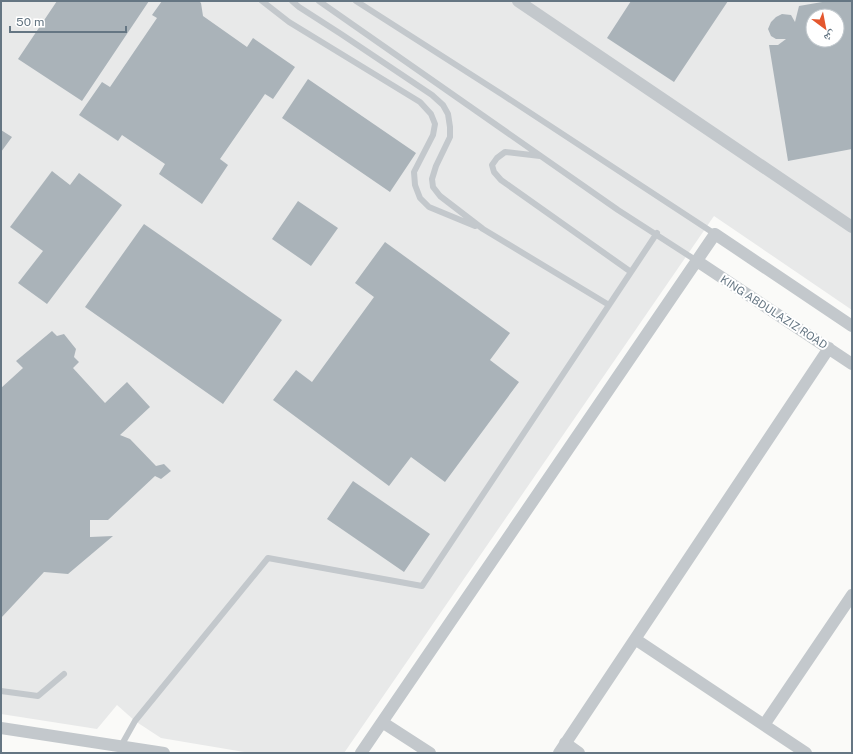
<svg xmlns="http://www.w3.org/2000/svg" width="853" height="754" font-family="'Public Sans','Noto Naskh Arabic',sans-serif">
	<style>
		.built { fill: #e8e9e9; fill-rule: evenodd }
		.building { fill: #aab3b9; fill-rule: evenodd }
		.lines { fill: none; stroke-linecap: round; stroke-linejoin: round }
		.lane { stroke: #c3c8cc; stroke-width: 6 }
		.street { stroke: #c3c8cc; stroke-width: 12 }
		.labels { text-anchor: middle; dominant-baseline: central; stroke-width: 4; stroke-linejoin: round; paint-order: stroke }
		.street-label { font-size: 11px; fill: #657683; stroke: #fff }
	</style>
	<rect width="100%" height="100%" fill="#fafaf8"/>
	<!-- built -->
	<path class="built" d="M1 1H852V310L714 216 344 753H250L161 738 135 721 117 705 97 729 1 714ZM813 16H837V40H813Z"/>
	<!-- building -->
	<path class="building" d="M57 1H149L82 101 18 59Z
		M162 1H199L201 3 203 16 247 47 253 38 295 67 273 99 265 94 220 159 228 165 202 204 159 174 165 164 122 135 118 141 79 115 102 82 110 87 157 18 152 15Z
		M631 1H728L674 82 607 38Z
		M828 1H852V149L788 161 769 45H778L786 39H776L771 36 768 29 771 22 776 17 782 14 791 15 795 22 799 6ZM813 16H837V40H813Z
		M308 79 416 153 390 192 282 118Z
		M1 130 12 137 1 152Z
		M52 171 70 185 79 173 122 205 47 304 18 283 43 251 10 227Z
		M298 201 338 228 311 266 272 239Z
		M144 224 282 320 223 404 85 307Z
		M385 242 510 333 490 360 519 382 445 482 411 457 389 486 273 400 296 370 312 382 374 297 355 283Z
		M52 331 57 336 64 334 76 349 74 357 79 362 73 368 105 403 127 382 150 407 120 435 130 439 156 466 164 464 171 471 161 479 155 476 108 520H90V537L113 536 68 574 44 572 1 618V388L23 368 16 361Z
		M353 481 430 534 404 572 327 519Z"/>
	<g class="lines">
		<!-- lane -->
		<path class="lane" d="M262 1 289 22 420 102 431 114 435 124 433 135 414 172 415 185 420 198 429 207 475 226
			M292 1 299 7 341 34 432 95 443 105 448 114 450 127V137L436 166 432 179 433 187 440 196 483 229 609 305
			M319 1 618 210 697 261
			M356 1 503 95 715 234
			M540 156 505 152 497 158 492 165 494 172 501 180 631 272
			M1 691 38 696 64 674
			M121 746 135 721 268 558 422 586 657 233"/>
		<!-- street -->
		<path class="street" d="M518 1 852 227
			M697 261 852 364
			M635 639 806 753
			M382 722 430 753
			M764 725 852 595
			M1 728 164 753
			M565 743 579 753
			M361 753 715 234 852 326
			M559 753 829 348"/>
	</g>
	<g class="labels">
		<!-- street labels -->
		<g class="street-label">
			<text transform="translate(774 312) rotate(33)">KING ABDULAZIZ ROAD</text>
		</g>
	</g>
	<!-- border -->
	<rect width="853" height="754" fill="none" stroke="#657683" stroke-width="4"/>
	<!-- north arrow -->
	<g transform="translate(825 28) rotate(148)"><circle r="19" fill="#ffffff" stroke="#c1c8cd"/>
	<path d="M0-3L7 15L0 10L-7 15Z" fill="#e4572e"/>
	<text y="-6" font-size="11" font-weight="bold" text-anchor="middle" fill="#657683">ش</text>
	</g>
	<!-- scale -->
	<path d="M10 26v6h116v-6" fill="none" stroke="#657683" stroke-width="2"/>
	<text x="16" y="26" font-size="12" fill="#657683" stroke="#ffffff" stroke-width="3" paint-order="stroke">50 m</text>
</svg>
